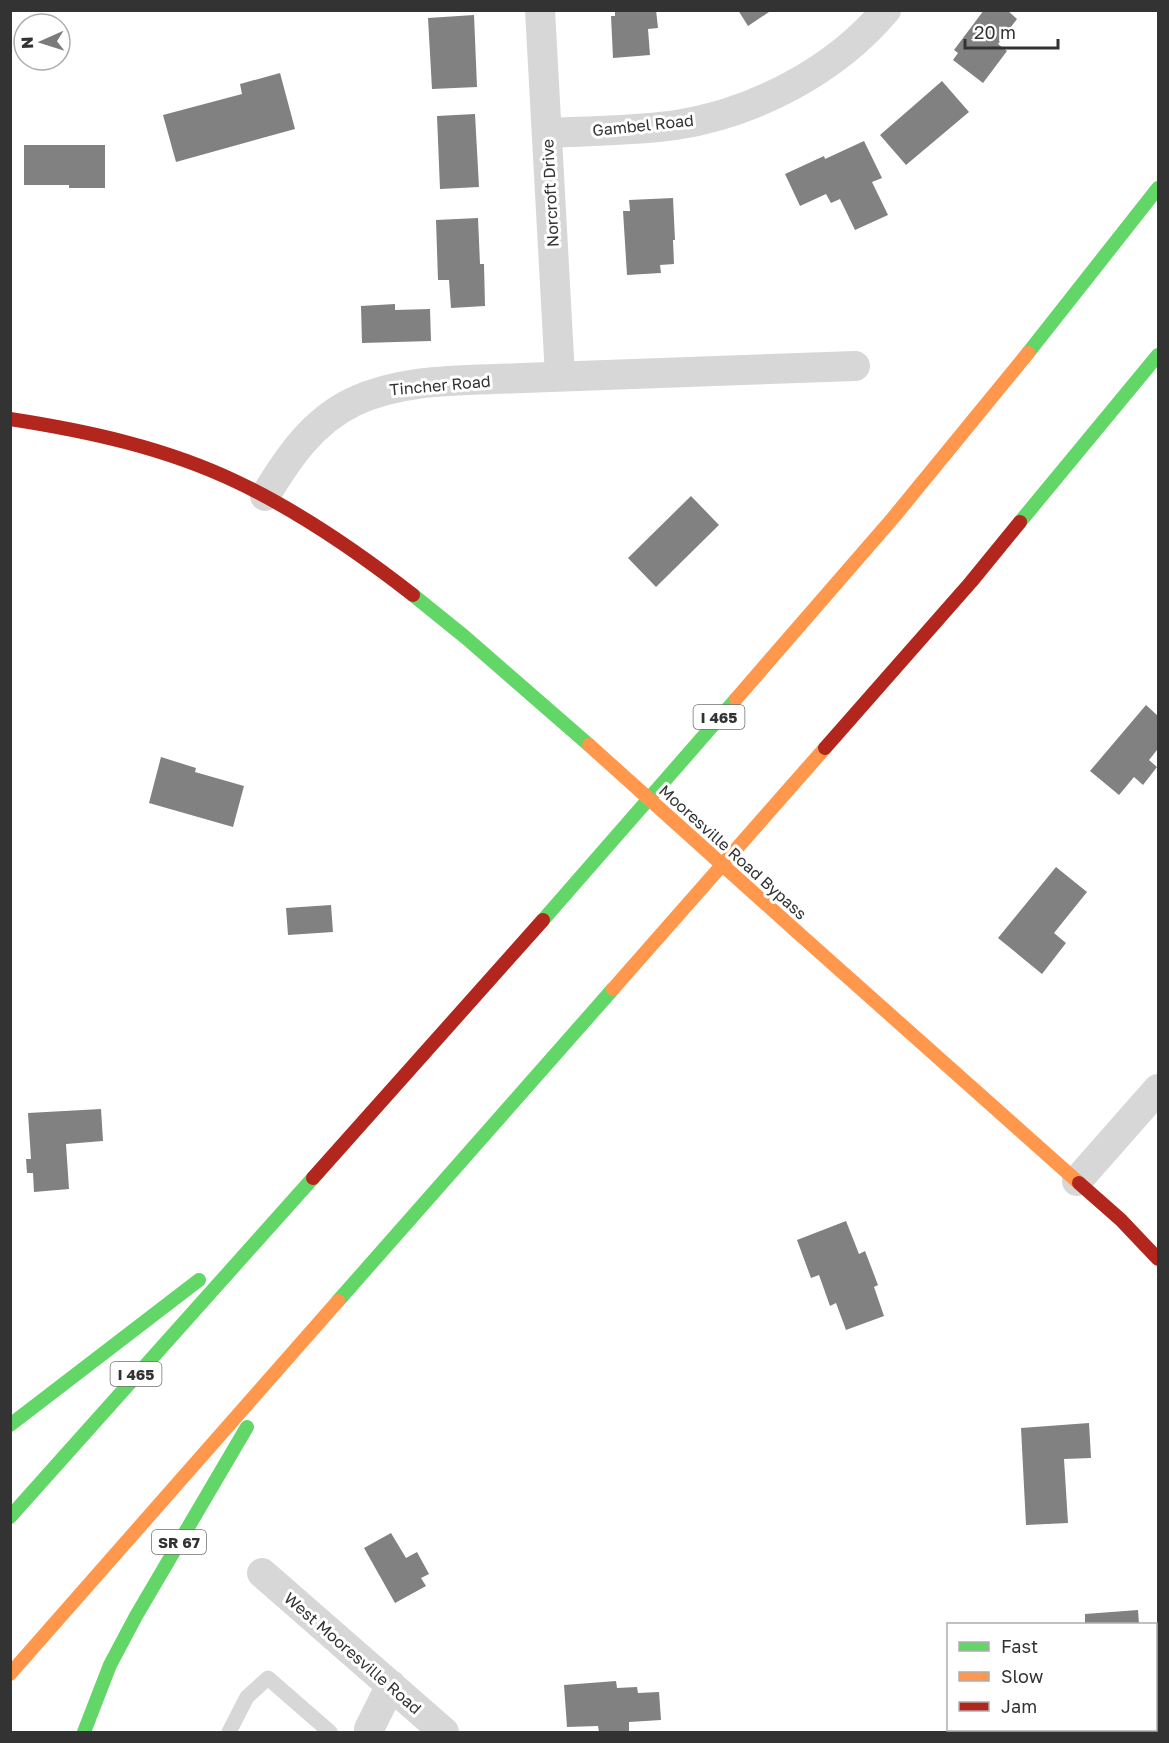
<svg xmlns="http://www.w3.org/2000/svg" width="1169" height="1743" font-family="'Golos Text',sans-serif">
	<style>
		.building { fill: #818181 }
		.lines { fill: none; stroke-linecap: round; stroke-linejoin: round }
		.lane { stroke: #d7d7d7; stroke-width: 15 }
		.street { stroke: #d7d7d7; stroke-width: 30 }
		.fast { stroke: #63d668; stroke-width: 14 }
		.slow { stroke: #ff974d; stroke-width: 14 }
		.jam { stroke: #b3261e; stroke-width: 14 }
		.slow-bridge { stroke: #ff974d; stroke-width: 14 }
		.labels { text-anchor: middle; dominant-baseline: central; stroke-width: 6; stroke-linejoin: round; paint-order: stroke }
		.shield { fill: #fff; stroke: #707070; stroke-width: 1.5 }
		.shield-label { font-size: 15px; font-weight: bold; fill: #333 }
		.street-label { font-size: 16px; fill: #333; stroke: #fff }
	</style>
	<rect width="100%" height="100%" fill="#fff"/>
	<!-- building -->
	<path class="building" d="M615 10H656L658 28 648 29 650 55 613 58 611 16H615Z
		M738 10H772L748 26Z
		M984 10H1007L1017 19 998 44 1007 51 983 83 953 60 958 53 954 50Z
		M474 15 477 87 432 89 428 18Z
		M280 73 295 129 176 162 163 115 242 94 240 84Z
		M942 81 969 112 906 165 880 135Z
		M475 114 479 187 440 189 437 116Z
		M864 141 882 178 872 182 888 215 855 230 840 199 831 203 826 194 800 206 785 174 824 156 825 159Z
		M24 145H105V188H69V185H24Z
		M673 198 675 240H673L674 264 660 265 661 273 627 275 623 211H630L629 200Z
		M478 218 480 264H484L485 306 451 308 449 280H438L436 220Z
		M395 304V310L430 309 431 341 362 343 361 306Z
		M691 496 719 525 656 587 628 558Z
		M1146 705 1158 716V752L1157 750 1149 760 1157 767 1143 785 1134 777 1119 795 1090 771Z
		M161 757 196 768 195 772 244 786 233 827 149 803Z
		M1056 867 1087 892 1054 933 1066 943 1042 974 998 938Z
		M331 905 333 932 288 935 286 908Z
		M101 1109 103 1141 66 1144 69 1189 34 1192 33 1173H27L26 1159H31L28 1113Z
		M846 1221 859 1254 865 1251 878 1285 874 1287 884 1316 846 1330 836 1303 830 1306 819 1275 811 1278 797 1240Z
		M1089 1423 1091 1458 1064 1459 1068 1523 1026 1525 1021 1428Z
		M391 1533 406 1558 417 1552 429 1574 421 1578 426 1586 395 1603 364 1548Z
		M1138 1610 1139 1624H1085V1614Z
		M616 1681 617 1688 637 1687 638 1693 659 1692 661 1720 629 1722V1732H599L598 1726 567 1727 564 1685Z"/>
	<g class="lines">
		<!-- lane -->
		<path class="lane" d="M229 1732 247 1697 268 1678 330 1732"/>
		<!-- street -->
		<path class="street" d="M540 10 560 376
			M547 133C590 131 633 131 676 125 754 113 835 71 886 10
			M265 496C288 458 312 422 353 402 405 377 467 381 523 378 634 373 745 370 855 366
			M1077 1181 1158 1089
			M262 1573 444 1732
			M369 1732V1729L391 1685"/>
		<!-- fast -->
		<path class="fast" d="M1028 353 1158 188
			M1020 522 1158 355
			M413 595 465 637 589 745
			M543 920 736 699
			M338 1301 613 989
			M10 1425 199 1280
			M10 1517 313 1178
			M84 1732 110 1665 136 1616 247 1427"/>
		<!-- slow -->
		<path class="slow" d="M736 699 893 518 1028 353
			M796 931 1079 1183
			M613 989 825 748
			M10 1674 338 1301"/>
		<!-- jam -->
		<path class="jam" d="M10 419C88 431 166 448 237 482 300 512 358 552 413 595
			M825 748 971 582 1020 522
			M313 1178 543 920
			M1079 1183 1121 1220 1158 1259"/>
		<!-- slow-bridge -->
		<path class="slow-bridge" d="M589 745 796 931"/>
	</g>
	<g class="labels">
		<!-- shield labels -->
		<g class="shield">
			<rect x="693.5" y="705" width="51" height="24" rx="4.5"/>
			<rect x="110.5" y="1362" width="51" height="24" rx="4.5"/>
			<rect x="152" y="1530" width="54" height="24" rx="4.5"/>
		</g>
		<g class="shield-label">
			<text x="719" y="717">I 465</text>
			<text x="136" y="1374">I 465</text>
			<text x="179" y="1542">SR 67</text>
		</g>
		<!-- street labels -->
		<g class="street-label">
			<text transform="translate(643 125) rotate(-6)">Gambel Road</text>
			<text transform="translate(550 193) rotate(-93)">Norcroft Drive</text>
			<text transform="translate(440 385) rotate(-5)">Tincher Road</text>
			<text transform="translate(733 852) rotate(42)">Mooresville Road Bypass</text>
			<text transform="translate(353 1653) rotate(41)">West Mooresville Road</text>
		</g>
	</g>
	<!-- border -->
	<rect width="1169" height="1743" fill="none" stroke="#333333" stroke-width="24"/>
	<!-- legend -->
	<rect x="947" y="1623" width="210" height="108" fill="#ffffff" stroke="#adadad" stroke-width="1.5"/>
	<rect x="959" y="1642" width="30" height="9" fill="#63d668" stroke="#adadad" stroke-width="1.5"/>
	<text x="1001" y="1653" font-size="18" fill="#333333">Fast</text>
	<rect x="959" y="1672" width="30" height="9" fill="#ff974d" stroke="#adadad" stroke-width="1.5"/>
	<text x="1001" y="1683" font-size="18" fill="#333333">Slow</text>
	<rect x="959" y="1702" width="30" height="9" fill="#b3261e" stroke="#adadad" stroke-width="1.5"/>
	<text x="1001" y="1713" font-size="18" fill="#333333">Jam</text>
	<!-- north arrow -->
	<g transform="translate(42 42) rotate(267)"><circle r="28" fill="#ffffff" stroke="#adadad" stroke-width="1.5"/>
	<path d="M0-4.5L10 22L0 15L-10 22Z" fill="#7a7a7a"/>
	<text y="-9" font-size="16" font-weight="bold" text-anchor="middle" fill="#333333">N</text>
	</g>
	<!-- scale -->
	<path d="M965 39v9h93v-9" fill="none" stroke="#333333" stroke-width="3"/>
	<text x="974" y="39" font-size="18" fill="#333333" stroke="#ffffff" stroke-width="4.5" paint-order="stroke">20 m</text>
</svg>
